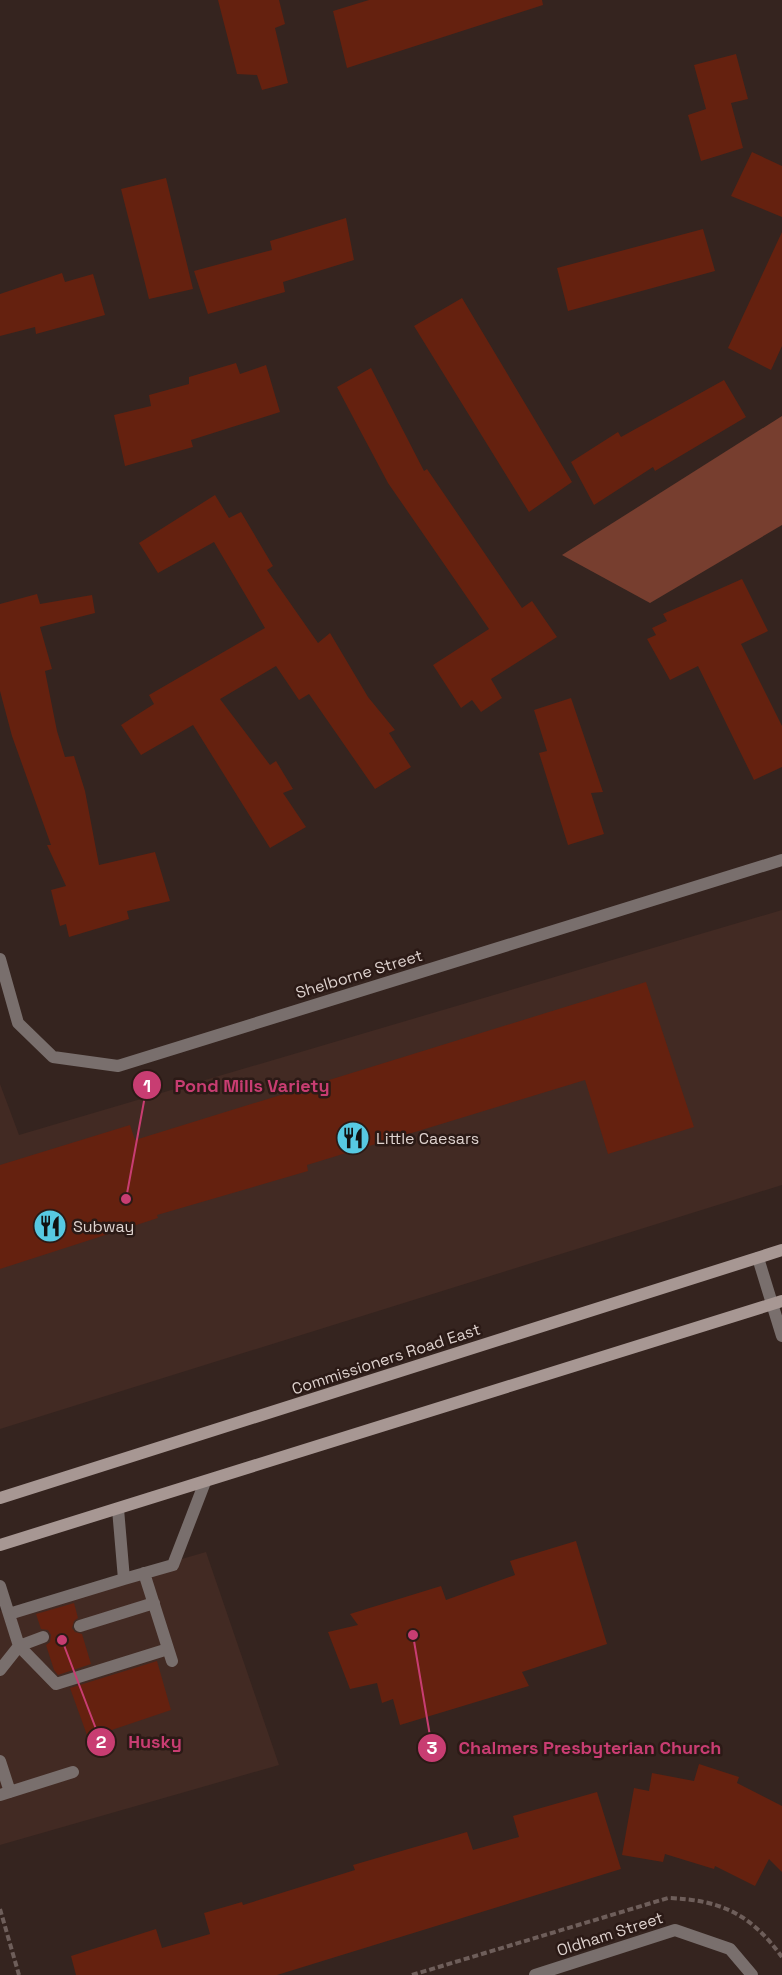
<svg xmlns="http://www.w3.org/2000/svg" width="782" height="1975" font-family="'Space Grotesk',sans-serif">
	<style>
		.built { fill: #422a23 }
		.green { fill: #773e2f }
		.building { fill: #65210f }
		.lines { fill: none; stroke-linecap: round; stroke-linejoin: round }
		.path { stroke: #6e5e5a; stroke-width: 4; stroke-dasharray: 6 3; stroke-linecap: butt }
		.service { stroke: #796f6d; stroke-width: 12 }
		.minor { stroke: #796f6d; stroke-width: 12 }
		.secondary { stroke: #a79793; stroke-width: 12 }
		.labels { text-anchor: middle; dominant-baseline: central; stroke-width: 5; stroke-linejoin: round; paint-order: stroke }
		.street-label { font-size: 16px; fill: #ded2ce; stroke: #2b1a16 }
		.poi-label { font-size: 16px; fill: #ded2ce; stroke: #2b1a16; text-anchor: start }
		.leader { fill: none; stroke: #c83d72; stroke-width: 2 }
		.callout-dot { fill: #c83d72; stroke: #2b1a16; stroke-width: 2 }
		.mark-label { font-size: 18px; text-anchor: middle; font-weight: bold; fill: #fff }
		.callout-label { font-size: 18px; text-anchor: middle; font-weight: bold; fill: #c83d72; stroke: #2b1a16; stroke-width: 5; stroke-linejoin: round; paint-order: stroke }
	</style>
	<rect width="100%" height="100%" fill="#35241f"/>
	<!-- built -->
	<path class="built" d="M782 910V1185L0 1429V1084L19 1135Z
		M206 1552 279 1765 0 1845V1611Z"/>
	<!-- green -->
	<path class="green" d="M782 416V525L650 603 562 555Z"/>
	<!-- building -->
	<path class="building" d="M218 0H279L285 24 275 28 288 83 262 90 257 75 237 74Z
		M369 0H542L543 5 347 68 333 11Z
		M736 54 748 99 731 103 743 148 701 161 688 115 706 109 694 65Z
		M752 152 782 166V217L731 196Z
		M166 178 193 289 149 299 121 189Z
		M346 218 354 260 283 282 285 292 208 314 194 271 272 250 270 241Z
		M703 229 715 271 568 311 557 268Z
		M782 232V346L771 370 728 348Z
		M62 273 65 282 93 274 105 315 36 334 35 327 0 336V294Z
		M462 298 572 482 529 512 414 326Z
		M236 363 240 374 266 365 280 412 191 440 193 447 125 466 114 415 151 406 149 395 189 384V377Z
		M371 368 424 471 427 469 522 608 532 601 557 637 491 679 502 698 481 712 472 700 461 708 433 665 489 629 388 483 337 387Z
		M724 380 746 417 655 471 653 467 594 505 571 462 618 432 621 437Z
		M215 495 229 518 241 512 273 566 267 570 318 643 330 633 368 697 395 730 389 733 411 767 375 789 309 694 299 700 276 666 220 699 270 765 276 761 293 789 283 793 306 827 270 848 193 725 141 755 121 725 154 704 149 695 265 628 214 542 158 573 139 543Z
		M742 579 768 631 741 644 782 726V767L754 780 698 666 670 680 647 639 656 635 652 628 667 621 663 614Z
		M37 594 40 604 92 595 95 613 40 627 52 669 45 671 57 731 65 757 74 756 85 791 99 865 155 852 170 901 127 911 129 919 69 937 66 924 60 926 51 890 66 886 47 845H51L12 736 0 691V604Z
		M571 698 603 792 591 793 604 834 568 845 539 753 547 751 534 710Z
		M646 982 694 1127 608 1154 585 1080 307 1165 308 1171 157 1215 158 1218 0 1269V1165L130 1125 135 1140Z
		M576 1541 607 1644 522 1672 529 1686 400 1725 393 1699 382 1703 377 1683 350 1689 328 1632 358 1625 350 1614 441 1586 446 1600 515 1575 510 1561Z
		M74 1603 78 1618 74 1621 72 1628 75 1632 82 1634 91 1664 58 1675 54 1670 46 1645 50 1642 51 1635 48 1630 41 1629 36 1614Z
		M157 1661 171 1710 88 1738 70 1688Z
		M699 1764 739 1777 737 1783 782 1806V1872L769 1859 755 1886 715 1866 714 1869 665 1854 663 1862 622 1855 634 1788 649 1791 652 1773 694 1781Z
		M597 1792 621 1869 277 1975H76L71 1956 156 1929 162 1948 210 1934 204 1913 242 1902 243 1905 355 1870 353 1865 467 1832 473 1850 519 1837 513 1816Z"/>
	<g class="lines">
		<!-- path -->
		<path class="path" d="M0 1909 19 1975
			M412 1975 668 1898C720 1900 750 1913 782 1957"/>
		<!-- service -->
		<path class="service" d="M758 1258 782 1336
			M144 1573 172 1661
			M124 1579 173 1565 205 1482
			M0 1586 19 1646 0 1670
			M9 1614 124 1579 118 1509
			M80 1626 154 1603
			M43 1637 19 1646 56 1684 168 1649
			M0 1761 10 1792
			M0 1795 73 1772"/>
		<!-- minor -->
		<path class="minor" d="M0 959 18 1023 53 1057 118 1066 782 860
			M535 1975 675 1930 730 1949 752 1975"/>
		<!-- secondary -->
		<path class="secondary" d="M0 1498 782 1250
			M0 1545 782 1301"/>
	</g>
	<!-- icons -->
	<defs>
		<g id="restaurant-disc" transform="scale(1.725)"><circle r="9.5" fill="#57c9e2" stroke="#2b1a16"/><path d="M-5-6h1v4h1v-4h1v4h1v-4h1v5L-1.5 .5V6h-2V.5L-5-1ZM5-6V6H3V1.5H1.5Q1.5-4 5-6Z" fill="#111"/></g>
	</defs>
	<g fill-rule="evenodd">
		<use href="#restaurant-disc" x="353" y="1138"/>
		<use href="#restaurant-disc" x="50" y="1226"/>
	</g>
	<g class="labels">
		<!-- street labels -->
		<g class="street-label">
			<text transform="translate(359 974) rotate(-17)">Shelborne Street</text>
			<text transform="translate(386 1359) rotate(-18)">Commissioners Road East</text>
			<text transform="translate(610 1934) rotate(-18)">Oldham Street</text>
		</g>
		<!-- poi labels -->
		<g class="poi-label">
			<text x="376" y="1138">Little Caesars</text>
			<text x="73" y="1226">Subway</text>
		</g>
	</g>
	<!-- callouts -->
	<path class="leader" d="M126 1199L147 1085M62 1640L101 1742M413 1635L432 1748"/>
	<g class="callout-dot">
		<circle cx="126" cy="1199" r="6"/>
		<circle cx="62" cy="1640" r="6"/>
		<circle cx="413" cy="1635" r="6"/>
		<circle cx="147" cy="1085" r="15"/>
		<circle cx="101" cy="1742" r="15"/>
		<circle cx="432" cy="1748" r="15"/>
	</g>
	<g class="mark-label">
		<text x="147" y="1092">1</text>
		<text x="101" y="1748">2</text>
		<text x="432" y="1754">3</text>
	</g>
	<g class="callout-label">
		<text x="252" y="1092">Pond Mills Variety</text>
		<text x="155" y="1748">Husky</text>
		<text x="590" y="1754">Chalmers Presbyterian Church</text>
	</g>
</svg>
